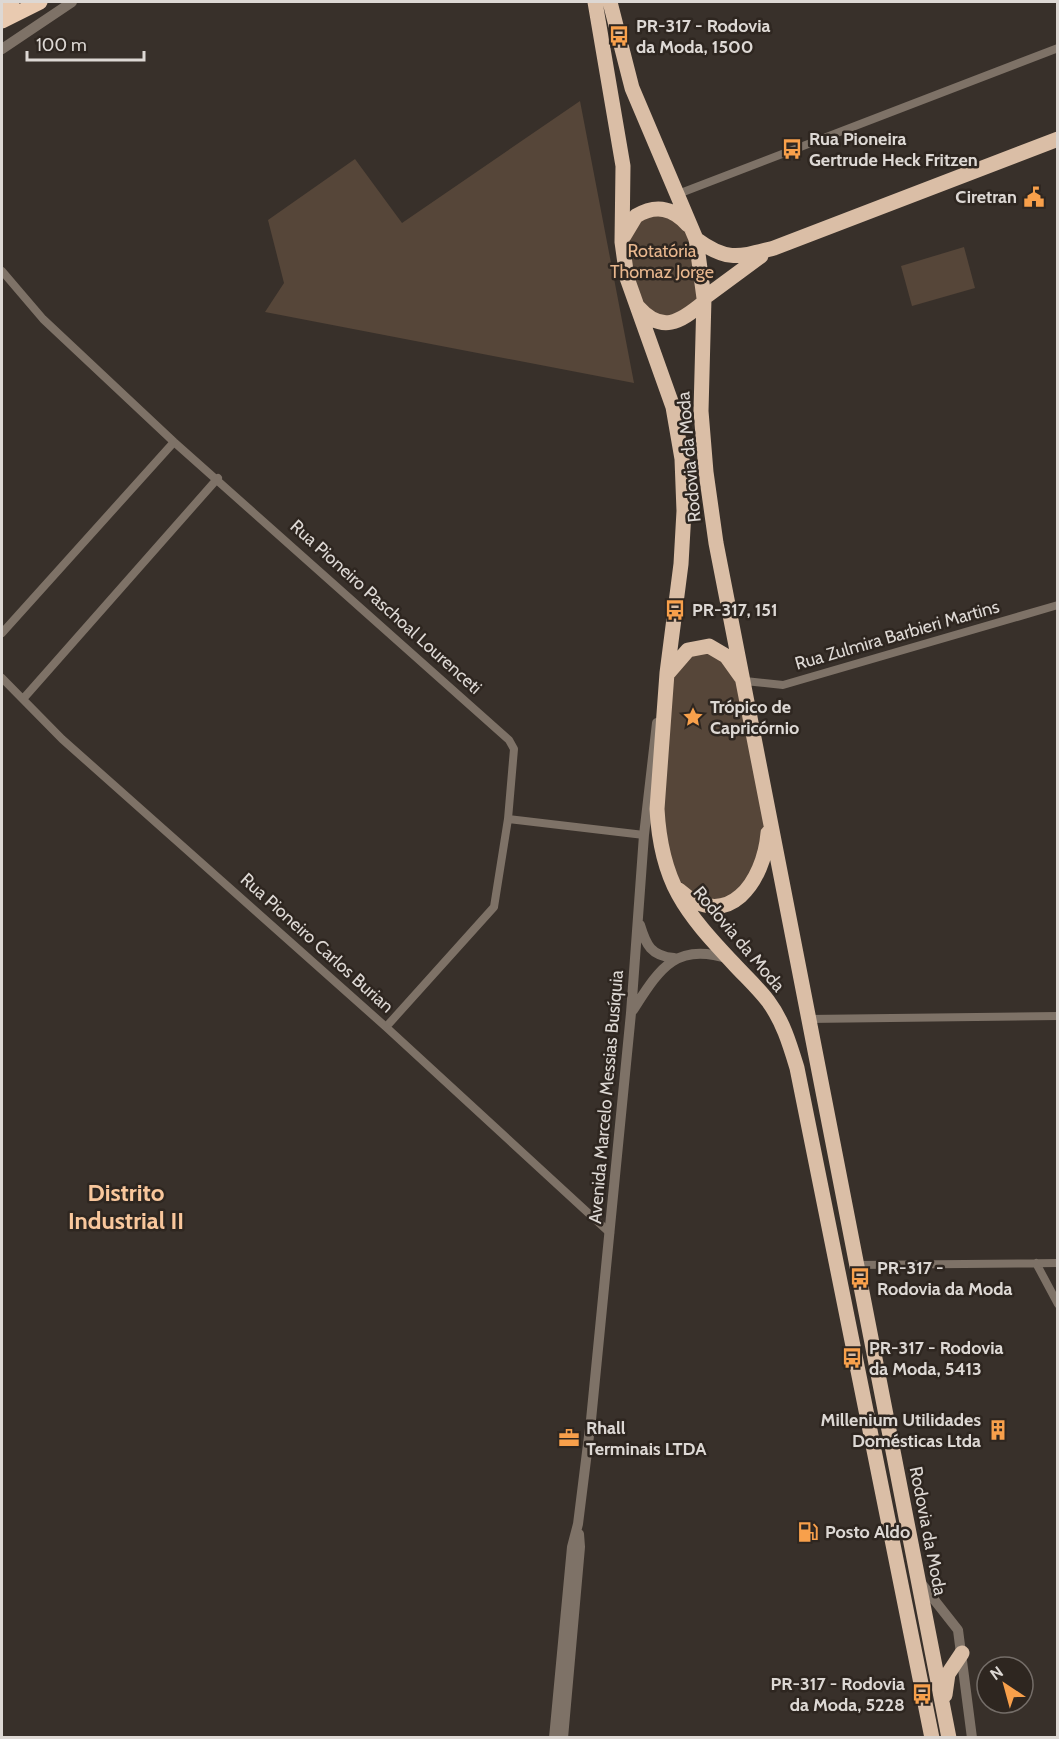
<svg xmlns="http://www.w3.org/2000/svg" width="1059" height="1739" font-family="Cabin,sans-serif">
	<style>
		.green { fill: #564639 }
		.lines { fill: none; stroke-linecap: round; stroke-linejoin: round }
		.minor { stroke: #7e7267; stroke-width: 8 }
		.tertiary { stroke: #7e7267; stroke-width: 10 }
		.trunk { stroke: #dabea6; stroke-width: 15 }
		.motorway { stroke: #e9cab0; stroke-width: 15 }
		.labels { text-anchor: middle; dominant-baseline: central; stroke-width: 5; stroke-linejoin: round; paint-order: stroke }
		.poi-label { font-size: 18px; font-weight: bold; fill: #ddd8d4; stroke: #2e2620; text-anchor: start }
		.park-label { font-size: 18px; fill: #e8b78e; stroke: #2e2620 }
		.street-label { font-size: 18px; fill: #ddd8d4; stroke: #2e2620 }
		.district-label { font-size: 24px; font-weight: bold; fill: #f9c79c; stroke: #2e2620 }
	</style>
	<rect width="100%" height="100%" fill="#38302a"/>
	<!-- green -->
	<path class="green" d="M580 101 634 383 265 312 284 283 268 220 355 159 402 223Z
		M658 208 692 230 704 298 675 322 634 303 628 226Z
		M964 247 975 288 912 306 901 266Z
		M709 646 745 681 767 849 735 900 688 898 659 844 667 673 679 659Z"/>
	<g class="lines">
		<!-- minor -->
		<path class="minor" d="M678 194 1058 48
			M2 271 43 319 174 442 509 740 514 749 508 819 494 907 386 1027
			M2 633 174 442
			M2 678 62 739 386 1027 610 1233
			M745 681 783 685 1058 605
			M23 699 218 478
			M508 819 644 835
			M807 1019 1058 1016
			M1036 1263 1058 1304
			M856 1265 1058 1263"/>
		<!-- tertiary -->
		<path class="tertiary" d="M2 49 72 2
			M640 925C646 945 651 956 674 958
			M633 1010C659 970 675 941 729 959
			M921 1583 958 1630 972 1738
			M554 1738 572 1547 578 1524 591 1420 631 1013 644 835 657 723
			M563 1738 580 1547 579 1534"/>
		<!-- trunk -->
		<path class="trunk" d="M595 2 623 166 622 242 627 278 673 407 682 459 684 511 681 564 667 673 657 809C661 883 685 912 734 964 745 976 758 988 768 1001 783 1021 790 1045 797 1068 840 1292 886 1515 932 1738
			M610 2 632 88 696 239 704 298 701 411 706 472 716 543 949 1738
			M624 236 636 216C656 204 673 208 688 225
			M696 239C727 262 739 257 774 248L1058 139
			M704 298 761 256
			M638 307C662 334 680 322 703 303
			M669 672 688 650 709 646 726 656 741 677
			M679 890C728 934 764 881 768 833
			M945 1695 948 1674 962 1653"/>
		<!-- motorway -->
		<path class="motorway" d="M2 8 12 2
			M2 21 40 2"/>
	</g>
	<!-- icons -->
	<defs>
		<g id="bus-bare" transform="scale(1.62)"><path d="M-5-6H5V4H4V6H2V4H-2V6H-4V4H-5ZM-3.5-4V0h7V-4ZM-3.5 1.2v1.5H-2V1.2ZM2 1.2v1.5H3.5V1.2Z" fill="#f8a04b" stroke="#2e2620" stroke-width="2.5" paint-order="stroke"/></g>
		<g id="civic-bare" transform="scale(1.62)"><path d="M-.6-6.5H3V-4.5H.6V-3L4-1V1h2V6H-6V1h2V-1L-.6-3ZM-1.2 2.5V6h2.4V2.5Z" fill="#f8a04b" stroke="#2e2620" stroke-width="2.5" paint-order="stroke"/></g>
		<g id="sight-bare" transform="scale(1.62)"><path d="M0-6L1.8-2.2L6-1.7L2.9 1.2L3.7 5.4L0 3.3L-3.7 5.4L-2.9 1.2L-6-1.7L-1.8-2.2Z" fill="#f8a04b" stroke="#2e2620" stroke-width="2.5" paint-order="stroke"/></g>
		<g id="building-bare" transform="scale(1.62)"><path d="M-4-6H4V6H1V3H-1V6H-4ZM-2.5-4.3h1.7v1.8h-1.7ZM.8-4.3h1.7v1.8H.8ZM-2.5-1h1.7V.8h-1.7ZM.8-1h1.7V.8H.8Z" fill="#f8a04b" stroke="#2e2620" stroke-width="2.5" paint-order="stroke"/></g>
		<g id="office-bare" transform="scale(1.62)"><path d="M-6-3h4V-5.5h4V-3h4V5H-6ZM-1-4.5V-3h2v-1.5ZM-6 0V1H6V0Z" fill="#f8a04b" stroke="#2e2620" stroke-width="2.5" paint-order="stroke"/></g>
		<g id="fuel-bare" transform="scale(1.62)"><path d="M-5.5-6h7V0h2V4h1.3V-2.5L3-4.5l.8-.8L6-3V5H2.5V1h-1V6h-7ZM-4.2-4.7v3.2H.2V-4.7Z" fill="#f8a04b" stroke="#2e2620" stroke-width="2.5" paint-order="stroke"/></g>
	</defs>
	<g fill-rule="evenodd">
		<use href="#bus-bare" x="619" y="36"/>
		<use href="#bus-bare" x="792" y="149"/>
		<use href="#civic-bare" x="1034" y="197"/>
		<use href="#bus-bare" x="675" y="610"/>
		<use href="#sight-bare" x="693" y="717"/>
		<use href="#bus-bare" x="860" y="1278"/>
		<use href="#bus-bare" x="852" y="1358"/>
		<use href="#building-bare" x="998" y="1430"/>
		<use href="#office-bare" x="569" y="1438"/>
		<use href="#fuel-bare" x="808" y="1532"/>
		<use href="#bus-bare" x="922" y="1694"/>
	</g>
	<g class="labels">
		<!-- poi labels -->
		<g class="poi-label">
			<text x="636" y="26">PR-317 - Rodovia<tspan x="636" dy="21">da Moda, 1500</tspan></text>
			<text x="809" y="139">Rua Pioneira<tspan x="809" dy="21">Gertrude Heck Fritzen</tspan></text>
			<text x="1017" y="197" text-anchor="end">Ciretran</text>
			<text x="692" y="610">PR-317, 151</text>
			<text x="710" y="707">Trópico de<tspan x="710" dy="21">Capricórnio</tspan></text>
			<text x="877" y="1268">PR-317 -<tspan x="877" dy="21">Rodovia da Moda</tspan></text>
			<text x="869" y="1348">PR-317 - Rodovia<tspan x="869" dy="21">da Moda, 5413</tspan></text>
			<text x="981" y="1420" text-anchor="end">Millenium Utilidades<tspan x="981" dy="21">Domésticas Ltda</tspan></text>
			<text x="586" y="1428">Rhall<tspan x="586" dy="21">Terminais LTDA</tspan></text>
			<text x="825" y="1532">Posto Aldo</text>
			<text x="905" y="1684" text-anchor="end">PR-317 - Rodovia<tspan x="905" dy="21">da Moda, 5228</tspan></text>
		</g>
		<!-- park labels -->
		<g class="park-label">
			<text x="662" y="251">Rotatória<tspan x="662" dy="21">Thomaz Jorge</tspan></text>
		</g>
		<!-- street labels -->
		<g class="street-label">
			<text transform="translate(689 457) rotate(-95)">Rodovia da Moda</text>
			<text transform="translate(386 607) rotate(42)">Rua Pioneiro Paschoal Lourenceti</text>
			<text transform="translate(897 635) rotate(-16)">Rua Zulmira Barbieri Martins</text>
			<text transform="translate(739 939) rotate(50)">Rodovia da Moda</text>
			<text transform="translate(317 943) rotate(42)">Rua Pioneiro Carlos Burian</text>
			<text transform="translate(606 1097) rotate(-85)">Avenida Marcelo Messias Busíquia</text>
			<text transform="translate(928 1531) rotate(79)">Rodovia da Moda</text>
		</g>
		<!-- district labels -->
		<g class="district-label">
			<text x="126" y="1192">Distrito<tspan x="126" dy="28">Industrial II</tspan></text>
		</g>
	</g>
	<!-- border -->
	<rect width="1059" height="1739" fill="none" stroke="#ddd8d4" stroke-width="6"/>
	<!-- north arrow -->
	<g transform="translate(1005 1685) rotate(324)"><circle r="28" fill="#2e2620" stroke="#746d68" stroke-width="1.5"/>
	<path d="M0-4.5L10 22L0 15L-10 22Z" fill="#f8a04b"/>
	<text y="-9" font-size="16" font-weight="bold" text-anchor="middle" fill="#ddd8d4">N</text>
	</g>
	<!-- scale -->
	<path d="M27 51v9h117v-9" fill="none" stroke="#ddd8d4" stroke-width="3"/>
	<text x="36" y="51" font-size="18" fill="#ddd8d4" stroke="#2e2620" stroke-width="4.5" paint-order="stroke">100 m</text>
</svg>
